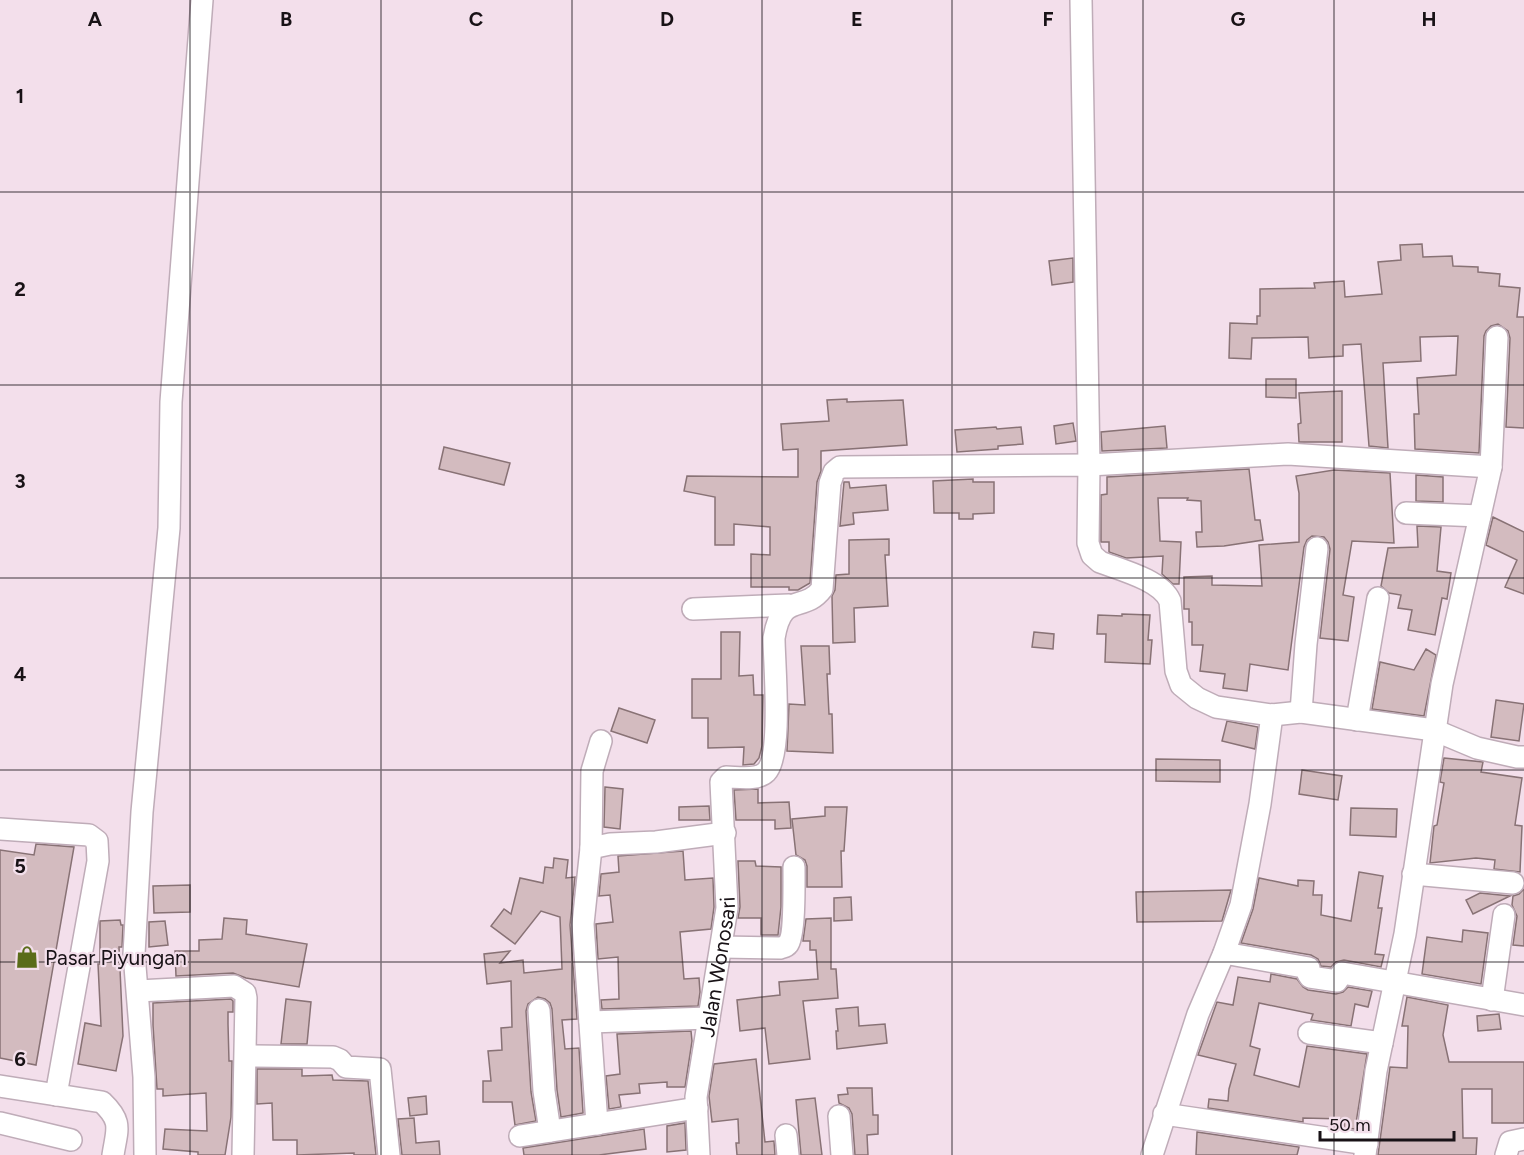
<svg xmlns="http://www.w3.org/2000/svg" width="1524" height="1155" font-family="Figtree,sans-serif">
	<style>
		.building { fill: #d3bbbf; stroke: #887275; stroke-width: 1.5 }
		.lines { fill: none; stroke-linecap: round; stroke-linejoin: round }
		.minor-casing { stroke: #bfacb8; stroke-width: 24 }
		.minor { stroke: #fff; stroke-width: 21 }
		.grid { fill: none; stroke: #181216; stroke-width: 1.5; stroke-opacity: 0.55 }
		.labels { text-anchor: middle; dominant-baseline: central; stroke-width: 4.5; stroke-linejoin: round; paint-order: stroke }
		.poi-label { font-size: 21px; fill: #181216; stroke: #f3dfeb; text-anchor: start }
		.street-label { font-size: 21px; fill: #181216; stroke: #f3dfeb }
		.grid-label { font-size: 20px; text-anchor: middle; font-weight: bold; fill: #181216; stroke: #f3dfeb; stroke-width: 4.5; stroke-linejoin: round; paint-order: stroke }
	</style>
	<rect width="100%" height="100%" fill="#f3dfeb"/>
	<!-- building -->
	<path class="building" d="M1422 244 1423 257 1452 256 1453 266 1478 267V272L1500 274 1499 286 1520 288 1517 317H1524V428L1506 427 1510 338 1508 331 1498 324 1491 326 1486 331 1484 336 1479 453 1415 449 1414 414H1419L1417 378 1456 375 1458 336 1420 337 1421 361 1383 363 1388 448 1369 446 1361 344 1343 345V356L1309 358 1308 337 1252 338 1251 359 1229 358 1230 323 1257 324V316H1260V289L1315 288 1314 283 1344 281 1345 297 1382 294 1378 262 1401 260 1400 245Z
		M1073 258V282L1052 285 1049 261Z
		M1266 379H1296V398L1266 397Z
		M1342 391V442H1299L1298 424 1301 423 1299 393Z
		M847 399V402L903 400 907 445 821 451V471L817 482 810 583 798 590H789V587H751V554L770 555V527L734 524V545H715V497L684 491 687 476 798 477V449L783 450 781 424 829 421 827 400Z
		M1073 423 1076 441 1056 444 1054 426Z
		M1165 426 1167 448 1102 451 1101 432Z
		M996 427 997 429 1021 427 1023 444 998 446V449L957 452 955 430Z
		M444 447 510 463 504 485 439 469Z
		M1249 469 1255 520H1260L1263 540 1224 546 1197 547 1196 532H1202L1201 501 1187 500 1188 498H1158L1160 541 1181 542 1179 584H1173L1162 574 1163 556 1126 558 1109 552V542H1101V495L1107 494V477Z
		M1334 470 1390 473 1394 543 1352 541 1343 595 1354 597 1348 641 1320 638 1330 549 1328 542 1324 537 1312 536 1307 540 1304 547 1288 670 1250 664 1247 691 1223 688 1225 674 1200 671 1203 645H1192V622H1189V609H1184V577L1212 576V585L1262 586 1259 545 1299 542V493L1296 476Z
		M1416 475 1443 477V502L1416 501Z
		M973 479V482H994V513L973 514V519H959V513H934L933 481Z
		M844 482H849L850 488 886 485 888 510 853 513 854 524 840 526Z
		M1493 517 1524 532V594L1505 587 1517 560 1486 545Z
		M1417 526 1441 527 1437 571 1451 573 1447 599 1442 598 1435 635 1408 630 1412 610 1398 608 1401 595 1389 593 1381 586 1388 548 1418 547Z
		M889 539V555H885L888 606 854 608 855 642 833 643 832 596 835 590 836 575 849 574V540Z
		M1122 614 1150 615 1148 640H1152L1150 664 1105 662 1106 634H1097L1098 615 1122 616Z
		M721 632H740L739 676 753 675 754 695H763L762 746 759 758 754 764 743 765 744 747 708 748V718H692V679H721Z
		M1034 632 1054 634 1053 649 1032 647Z
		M801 646H829L830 674H827L829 714H832L833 753 787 751 789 704 805 705Z
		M1426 649 1436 655 1424 716 1372 709 1380 662 1414 670Z
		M1496 700 1524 704 1519 741 1491 737Z
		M619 708 655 720 647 743 611 731Z
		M1227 721 1258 727 1255 749 1222 741Z
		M1444 758 1483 762 1481 772 1522 778 1515 825 1522 826 1520 872 1494 869 1495 860 1476 858 1430 863 1434 826 1437 825 1444 783 1440 782Z
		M1156 759 1220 760V782L1156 781Z
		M1302 770 1342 776 1338 800 1299 794Z
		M605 787 623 789 620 829 604 827Z
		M758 789V803L789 802 791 828 775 829V820H736L734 790Z
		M709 806 710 820H679V807Z
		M825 807H847L844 851H841L842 887H807V866L805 860 796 855 792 819 825 816Z
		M1351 808 1397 809 1396 837 1350 835Z
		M36 844 74 847 36 1065 0 1058V850L34 855Z
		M683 851 685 880 713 878 714 907 711 929 680 932 684 979 699 978 700 992 698 1006 602 1009 601 1000 619 999 618 957 598 959 596 924 613 922 610 895 599 896 601 874 619 872 618 856Z
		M554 858 568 860 566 878 575 877 570 925 577 1019 562 1020 565 1049 579 1048 583 1113 561 1117 557 1090 552 1009 550 1003 545 999 538 997 528 1004 526 1011 531 1092 536 1121 515 1125 512 1102H483V1081H491L488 1051 502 1050 501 1028 512 1027 511 981 487 984 484 954 510 951 500 963 523 960 524 973 562 969 560 917 541 911 515 944 491 926 504 909 511 914 520 878 543 883 545 867 553 868Z
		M738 861H755L756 866 781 867V907L778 935H761V918H738L740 907Z
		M1359 872 1383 876 1378 908H1382L1375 954 1384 955 1381 967 1344 960 1336 962 1331 967 1321 966 1318 959 1311 955 1241 943 1253 909 1259 878 1298 886V880L1314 881 1313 895H1322L1321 915 1351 921Z
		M190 885V912L154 913 153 886Z
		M1524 889V946L1513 945 1517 916 1512 905 1513 896 1519 894Z
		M1231 890 1222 921 1137 922 1136 892Z
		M1480 893 1510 896 1473 914 1466 900Z
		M851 897 852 920 834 921V898Z
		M224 918 247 920 246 934 307 944 299 987 246 978 233 973 176 976 175 951H199V940L222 939Z
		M831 918V969H836L838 998 803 1001 810 1059 769 1064 765 1028 740 1031 737 1000 780 995 779 982 818 979 816 950H810V941H803L806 919Z
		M120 920 121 925H123L122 947H119L123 1036 116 1071 78 1064 85 1023 101 1026 98 964H100V921Z
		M165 921 168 945 149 947V922Z
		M1463 930 1488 933 1481 984 1422 974 1427 937 1462 942Z
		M1271 974 1297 979 1303 987 1308 990 1336 994 1343 992 1348 987 1372 991 1368 1007 1355 1004 1351 1026 1311 1020 1313 1014 1259 1003 1250 1046 1260 1049 1254 1075 1299 1087 1307 1046 1367 1054 1355 1129 1344 1128V1119L1303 1118V1122L1208 1108 1209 1099 1228 1101 1229 1089 1236 1064 1198 1055 1217 1002 1233 1005 1238 977 1270 982Z
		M1407 997 1448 1005 1443 1035 1449 1062H1524V1123H1492V1089H1462L1463 1138H1477L1476 1155H1378L1390 1067 1407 1068 1408 1026H1402Z
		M231 999 233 1001V1012H228V1024L229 1061H232L231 1117 225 1155H198V1152L163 1149 165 1129 207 1131 206 1093 163 1096V1089H157L153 1025V1003Z
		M286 999 311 1002 307 1044H281Z
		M858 1007 859 1026 885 1024 887 1043 837 1049 836 1031H838L836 1009Z
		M1499 1014 1501 1029 1478 1031 1477 1016Z
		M691 1031 692 1041 685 1087H667V1082L639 1084 640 1093 619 1095 621 1107 609 1109 606 1076 620 1074 617 1034Z
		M756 1059 765 1142 774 1141 775 1155H737L736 1143H739L738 1119 712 1122 709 1096 714 1064Z
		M257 1069H302V1076L332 1075 333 1080 368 1081 376 1155H354V1153L297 1155V1140H273L272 1103 257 1104Z
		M847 1088H872L873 1115H878V1134L867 1135 868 1155H855L852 1114 849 1108 839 1103 838 1095 848 1094Z
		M426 1096 427 1114 410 1116 408 1098Z
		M815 1098 822 1155H801L796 1100Z
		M414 1118 416 1143 439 1141 440 1155H402L398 1119Z
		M685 1123 686 1150 667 1152V1126Z
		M644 1129 646 1149 599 1155H524L523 1148Z
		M1197 1132 1299 1147 1297 1155H1196Z"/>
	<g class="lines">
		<!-- minor casing -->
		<g class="minor-casing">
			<g id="minor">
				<path d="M1081 0 1089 465 1288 454 1491 467 1442 684 1405 934 1376 1071 1365 1155"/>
				<path d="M1491 467 1497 337"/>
				<path d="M1406 513 1480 516"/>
				<path d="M693 609 789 605"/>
				<path d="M1301 712 1306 644 1317 548"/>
				<path d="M1357 720 1378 598"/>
				<path d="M0 829 89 835 97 841 98 861 56 1095"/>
				<path d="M591 848 592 771 601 741"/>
				<path d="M1413 874 1513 883"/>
				<path d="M721 947 780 948C783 947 786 947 788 944 795 936 794 880 794 867"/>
				<path d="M1224 953 1309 968 1308 974 1310 977 1337 981 1342 973 1524 1005"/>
				<path d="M138 991 234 986 245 993 246 998 243 1155"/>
				<path d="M1492 1000 1504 915"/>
				<path d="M539 1010 544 1091 550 1131"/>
				<path d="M590 1022 709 1018"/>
				<path d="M1309 1033 1382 1043"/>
				<path d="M246 1056 333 1057 340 1060 346 1067 380 1069 389 1155"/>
				<path d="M0 1086 102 1102C123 1122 117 1129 113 1155"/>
				<path d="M1164 1114 1367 1144"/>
				<path d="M839 1116 842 1155"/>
				<path d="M0 1123 71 1140"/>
				<path d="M597 1124 583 924 591 848 610 844 656 842 725 833"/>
				<path d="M786 1135 788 1155"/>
				<path d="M520 1136 697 1108"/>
				<path d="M145 1155 144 1077 134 954 142 812 169 528 171 402 202 0"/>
				<path id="s1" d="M699 1155 696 1097 727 908 721 782 726 777C737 777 757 781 766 772 783 755 774 664 774 638 782 590 803 614 822 589L830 483 834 472 840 467 1089 465 1088 543 1092 555 1100 562C1121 570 1161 580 1170 601L1176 671 1181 685 1197 698 1216 707 1272 715 1301 712 1434 730 1477 748 1517 757H1524"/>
				<path d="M1152 1155 1198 1014 1224 953 1241 905 1260 804 1272 715"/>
				<path d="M1506 1155 1510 1142 1524 1139"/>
			</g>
		</g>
		<!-- minor -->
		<use href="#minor" class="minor"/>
	</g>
	<!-- grid -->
	<path class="grid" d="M190 0V1155M381 0V1155M572 0V1155M762 0V1155M952 0V1155M1143 0V1155M1334 0V1155M0 192H1524M0 385H1524M0 578H1524M0 770H1524M0 962H1524"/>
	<!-- icons -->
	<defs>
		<g id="shop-bare" transform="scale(1.8)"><path d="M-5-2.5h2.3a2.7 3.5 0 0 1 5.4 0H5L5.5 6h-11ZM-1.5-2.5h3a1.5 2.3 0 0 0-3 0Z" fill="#5a6c19" stroke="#f3dfeb" stroke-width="2.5" paint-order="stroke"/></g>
	</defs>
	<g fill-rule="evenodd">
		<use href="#shop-bare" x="27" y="957"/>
	</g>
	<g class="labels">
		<!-- poi labels -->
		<g class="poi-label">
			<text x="45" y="957">Pasar Piyungan</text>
		</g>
		<!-- street labels -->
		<g class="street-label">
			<text stroke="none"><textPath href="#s1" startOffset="190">Jalan Wonosari</textPath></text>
		</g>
	</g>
	<g class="grid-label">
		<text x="95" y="26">A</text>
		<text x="286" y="26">B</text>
		<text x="476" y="26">C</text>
		<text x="667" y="26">D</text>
		<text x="857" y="26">E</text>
		<text x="1048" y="26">F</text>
		<text x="1238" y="26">G</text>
		<text x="1429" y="26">H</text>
		<text x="20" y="103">1</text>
		<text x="20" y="296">2</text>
		<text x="20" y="488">3</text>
		<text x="20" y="681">4</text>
		<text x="20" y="873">5</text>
		<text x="20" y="1066">6</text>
	</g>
	<!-- scale -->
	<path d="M1320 1131v9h134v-9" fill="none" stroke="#181216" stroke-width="3"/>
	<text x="1329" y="1131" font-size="18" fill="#181216" stroke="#f3dfeb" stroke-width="4.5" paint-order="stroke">50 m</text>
</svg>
